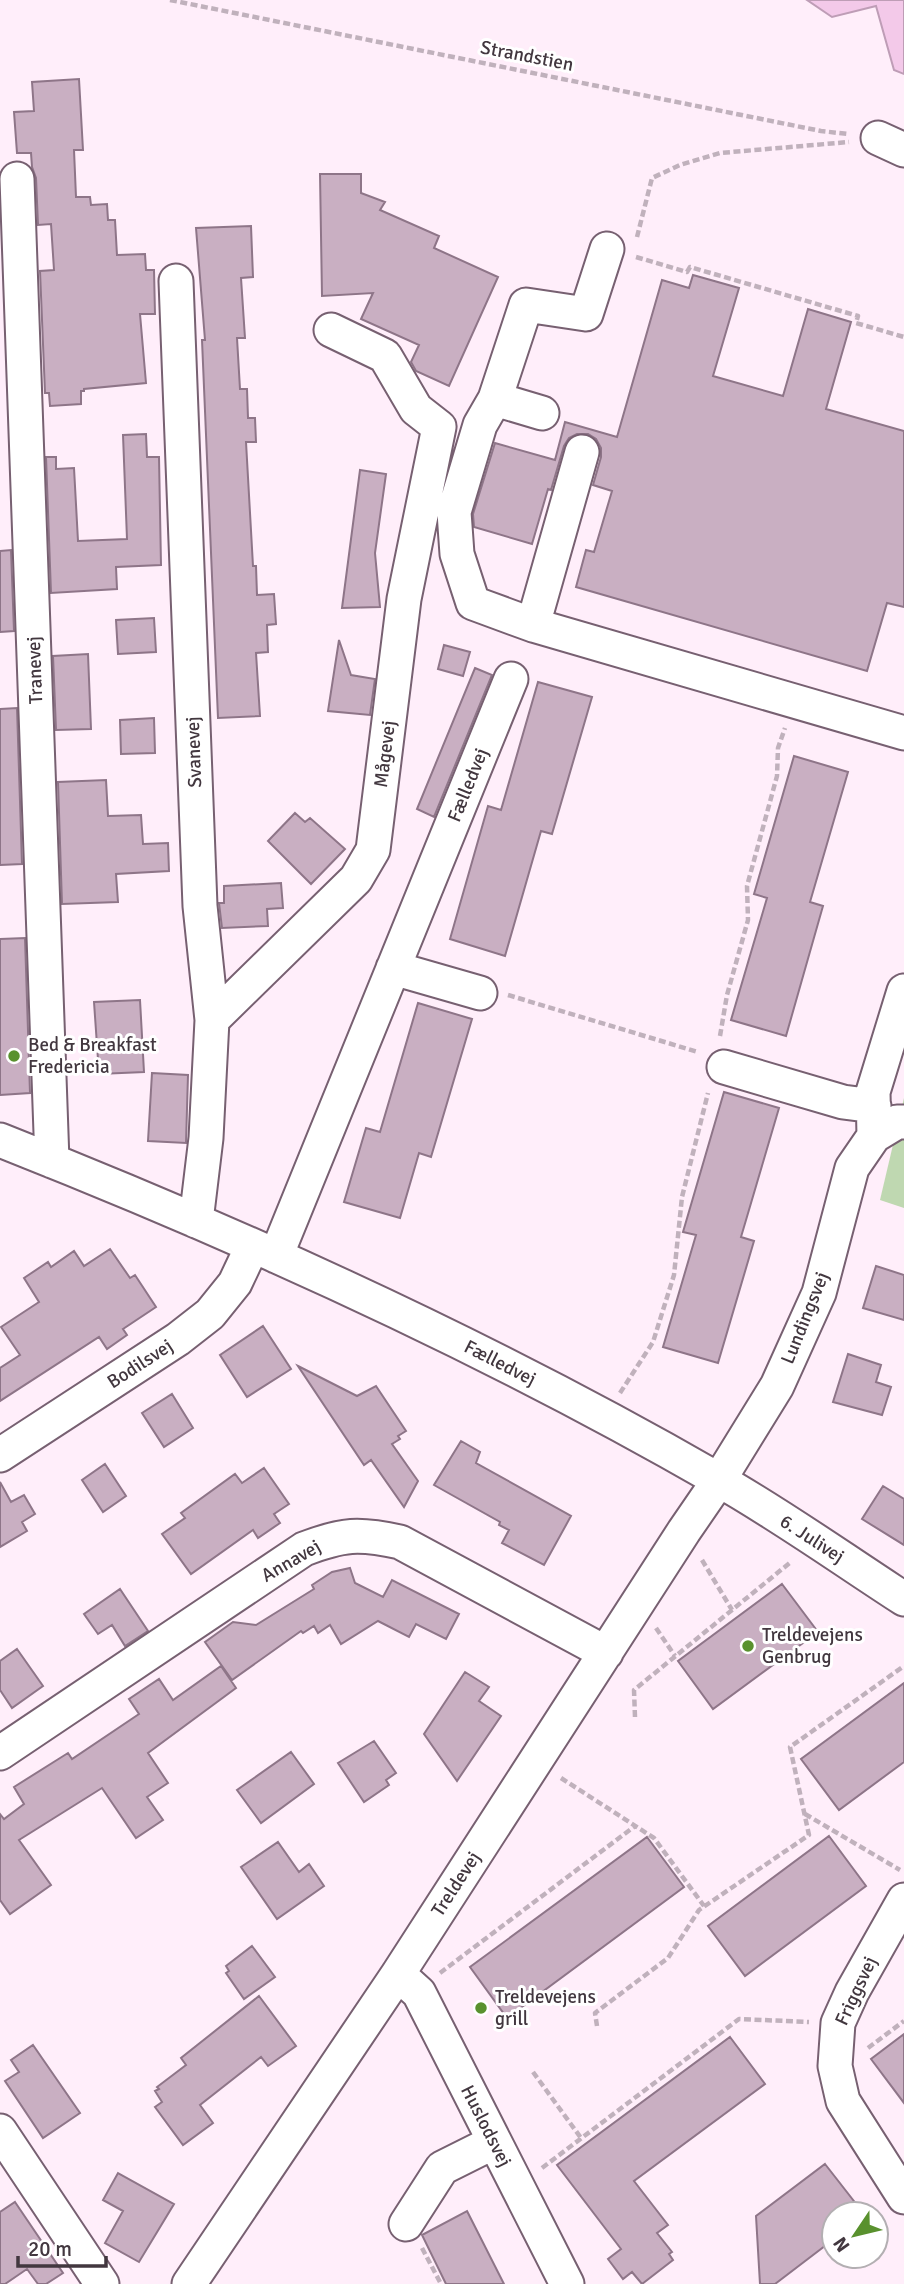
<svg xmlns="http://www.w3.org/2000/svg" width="904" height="2284" font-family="Signika,sans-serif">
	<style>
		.green { fill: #bfd8b1 }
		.water { fill: #f3c9e9; stroke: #be9db6; stroke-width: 2 }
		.building { fill: #c9afc2; stroke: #8e7588; stroke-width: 2 }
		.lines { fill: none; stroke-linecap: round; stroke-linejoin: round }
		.minor-casing { stroke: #776071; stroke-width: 37 }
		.path { stroke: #c0b1bc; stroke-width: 4.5; stroke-dasharray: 7 3.5; stroke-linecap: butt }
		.minor { stroke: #fff; stroke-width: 33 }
		.poi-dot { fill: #59912e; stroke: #fff; stroke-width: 2.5 }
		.labels { text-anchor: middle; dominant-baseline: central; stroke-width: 6; stroke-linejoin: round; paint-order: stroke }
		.street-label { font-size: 19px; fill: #42373f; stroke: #fff }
		.poi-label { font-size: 19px; fill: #42373f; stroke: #fff; text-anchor: start }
	</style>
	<rect width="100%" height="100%" fill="#ffeefa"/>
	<!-- green -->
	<path class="green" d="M904 1098V1208L880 1200Z"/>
	<!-- water -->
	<path class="water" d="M807 0H904V74L894 70 876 6 832 17Z"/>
	<!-- building -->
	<path class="building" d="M79 79 83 150H74L76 197H90L91 205 107 204 108 220H115L117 255 145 254 146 270H154L155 314H140L146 383 84 389V391H81V404L50 406 49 393H45L40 271 54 270 51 224 38 225 36 178 32 167 31 153H17L14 112 34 111 32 82Z
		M320 174H361V193L385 202 380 210 439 236 434 248 498 277 449 386 416 371 411 362 419 345 361 319 373 293 322 296Z
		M251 226 253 277 241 278 245 338H237L240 389H247L248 418H255L256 442H246L253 566H256L257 595 274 594 276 624 267 625 268 652 256 653 260 716 218 718 202 340H205L196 228Z
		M693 275 739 288 713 376 783 396 808 309 851 322 826 409 904 431V607L887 603 867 671 576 587 586 550 594 552 612 491 593 485 601 457V448L596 439 588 434H577L569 438 564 446 551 490 548 489 532 544 474 527 473 514 495 443 555 460 565 422 617 437 662 280 689 288Z
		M146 434 147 457H159L161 565 116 567 117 589 51 593 46 457H56V469L74 468 78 541 127 539 123 435Z
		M360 470 386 474 375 553 380 607 342 608Z
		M11 550 14 631 0 632V551Z
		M154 618 156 652 118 654 116 620Z
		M339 640 351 675 375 679 370 715 328 711Z
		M444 645 470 652 463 676 438 669Z
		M88 654 91 729 56 730 53 656Z
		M475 668 492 675 434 817 417 809Z
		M538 682 592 697 552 834 541 831 505 956 450 939 488 806 501 810Z
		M17 708 22 864 0 865V709Z
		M154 718 155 753 121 754 120 720Z
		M794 756 848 772 810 902 823 906 786 1036 731 1020 767 898 754 894Z
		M106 780 108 816 141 815 143 844 168 843 169 871 116 874 118 902 62 904 58 782Z
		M295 813 305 822 310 818 345 849 311 884 268 841Z
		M281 883 283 908 267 909 268 926 222 928 219 903H224V886Z
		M25 938 30 1093 0 1095V939Z
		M140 1000 144 1072 99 1074 94 1002Z
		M418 1003 472 1019 431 1157 419 1153 400 1218 344 1202 366 1128 380 1132Z
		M152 1073 188 1075 186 1143 148 1141Z
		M724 1092 779 1108 741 1237 754 1241 718 1363 663 1347 696 1235 683 1232Z
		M110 1249 130 1278 135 1275 156 1307 123 1329 127 1335 107 1349 99 1337 0 1401V1368L20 1355 1 1327 39 1302 24 1278 48 1262 51 1267 74 1251 84 1266Z
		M876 1266 904 1275V1320L863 1308Z
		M263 1326 291 1369 247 1397 220 1355Z
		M848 1354 881 1365 876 1382 891 1387 882 1415 833 1402Z
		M298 1366 357 1396 376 1386 406 1431 398 1436 400 1439 392 1444 418 1481 404 1507 371 1460 364 1465Z
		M172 1394 193 1428 164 1447 142 1413Z
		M461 1441 480 1452 476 1463 571 1516 544 1565 502 1543 509 1530 499 1525 500 1522 434 1485Z
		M105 1464 126 1496 103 1512 82 1480Z
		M264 1468 289 1504 274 1514 280 1523 258 1538 253 1530 191 1574 162 1534 185 1518 181 1513 235 1474 242 1483Z
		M0 1482 11 1502 24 1495 35 1514 22 1522 27 1531 0 1547Z
		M883 1486 904 1499V1545L862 1519Z
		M350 1568 355 1583 383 1597 392 1580 459 1614 446 1639 416 1624 409 1637 378 1621 341 1644 330 1625 318 1633 314 1626 303 1633 301 1631 232 1680 205 1642 233 1622 256 1625 314 1589 312 1585 332 1572Z
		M782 1584 818 1632 713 1709 678 1661Z
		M120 1589 148 1631 125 1646 112 1625 98 1634 84 1614Z
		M17 1649 43 1686 12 1708 0 1690V1661Z
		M221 1666 236 1688 148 1753 168 1783 147 1797 163 1820 136 1838 102 1788 19 1840 51 1885 10 1914 0 1900V1814L4 1819 24 1804 14 1787 68 1753 72 1759 139 1714 129 1699 159 1679 173 1700Z
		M465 1672 489 1687 479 1701 501 1716 457 1781 424 1734Z
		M904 1683V1762L839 1810 801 1759Z
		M374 1741 396 1773 386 1780 389 1785 364 1802 338 1763Z
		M291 1752 314 1784 261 1823 237 1790Z
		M829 1836 866 1886 745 1976 708 1926Z
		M647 1837 684 1887 507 2018 470 1967Z
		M278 1842 299 1872 309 1864 324 1886 277 1919 241 1867Z
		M252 1946 275 1977 244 1999 226 1973 229 1971 226 1966Z
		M259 1996 296 2046 268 2066 261 2057 200 2105 213 2123 183 2145 155 2107 162 2102 155 2091 159 2089 157 2087 186 2065 181 2058Z
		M904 2034V2103L871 2059Z
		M730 2037 765 2084 634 2181 668 2225 657 2233 672 2252 669 2254 673 2260 642 2284 632 2272 623 2279 608 2259 621 2249 557 2165Z
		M33 2045 80 2113 43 2138 5 2081 19 2072 11 2060Z
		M825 2164 864 2214H834V2239L775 2284H760L756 2216Z
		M118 2173 174 2204 139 2262 105 2243 123 2211 103 2200Z
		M15 2202 63 2273 46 2284H38L27 2269 5 2284H0V2212Z
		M467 2211 504 2284H446L422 2235Z"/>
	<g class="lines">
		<!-- minor casing -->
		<g class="minor-casing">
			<path id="minor" d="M878 138 904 150
				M17 179 52 1161
				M176 281 200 906 212 1020 206 1138 196 1221
				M495 399 526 305 586 314 607 249
				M542 413 495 399 480 425 454 512 457 554 473 603 533 625 904 733
				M533 625 582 452
				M393 968 480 993
				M212 1020 356 879 373 850 404 599 439 427 416 409 385 356 331 330
				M724 1067 843 1102 874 1106
				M874 1136 897 1122H904
				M0 1140C246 1237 488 1347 717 1479 781 1515 842 1559 904 1599
				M276 1256 511 679
				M0 1455 178 1339 210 1314 235 1283 252 1247
				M0 1753 304 1549C343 1534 359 1533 400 1542L606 1653
				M904 1900 852 1992 838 2023 835 2066 843 2101 904 2197
				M398 1974 419 1993 567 2284
				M0 2131 102 2284
				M406 2224 442 2168 494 2142
				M189 2284 398 1974 684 1531 719 1480 777 1386 819 1293 852 1168 874 1136 873 1092 904 991"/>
		</g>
		<!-- path -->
		<path class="path" d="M170 0 821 131 848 134
			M637 237 652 178 680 165 720 153 849 142
			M636 257 687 272 690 267 858 316 856 323 904 337
			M508 995 698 1052
			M720 1036 727 995 748 920 747 886 777 776 778 748 785 728
			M620 1393 653 1342 674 1275 682 1197 708 1093
			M702 1560 732 1610
			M656 1628 675 1656
			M635 1717 634 1690 792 1561
			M561 1778 654 1838 704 1906
			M805 1814 900 1870
			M440 1973 635 1826
			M597 2026 595 2013 668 1958 699 1910 809 1835 790 1747 904 1666
			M868 2048 904 2021
			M533 2072 581 2138
			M542 2168 739 2019 809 2022
			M422 2248 441 2284"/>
		<!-- minor -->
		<use href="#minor" class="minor"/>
	</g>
	<!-- markers -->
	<g class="poi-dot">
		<circle cx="14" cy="1056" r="7"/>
		<circle cx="748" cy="1646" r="7"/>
		<circle cx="481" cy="2008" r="7"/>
	</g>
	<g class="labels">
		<!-- street labels -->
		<g class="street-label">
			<text transform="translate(527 56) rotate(11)">Strandstien</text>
			<text transform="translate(35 670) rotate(-92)">Tranevej</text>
			<text transform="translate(194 752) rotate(-92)">Svanevej</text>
			<text transform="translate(385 754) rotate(-83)">Mågevej</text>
			<text transform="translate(468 785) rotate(-68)">Fælledvej</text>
			<text transform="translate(805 1318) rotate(-68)">Lundingsvej</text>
			<text transform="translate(500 1363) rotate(27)">Fælledvej</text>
			<text transform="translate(140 1364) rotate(-33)">Bodilsvej</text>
			<text transform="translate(812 1539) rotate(33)">6. Julivej</text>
			<text transform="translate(291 1561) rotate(-30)">Annavej</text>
			<text transform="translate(456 1884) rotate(-57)">Treldevej</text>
			<text transform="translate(856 1991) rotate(-65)">Friggsvej</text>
			<text transform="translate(486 2126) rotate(63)">Huslodsvej</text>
		</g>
		<!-- poi labels -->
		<g class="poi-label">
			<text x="28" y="1045">Bed &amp; Breakfast<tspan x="28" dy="22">Fredericia</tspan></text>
			<text x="762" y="1635">Treldevejens<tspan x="762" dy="22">Genbrug</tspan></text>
			<text x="495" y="1997">Treldevejens<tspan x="495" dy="22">grill</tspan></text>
		</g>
	</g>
	<!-- north arrow -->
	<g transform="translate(855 2235) rotate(235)"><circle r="33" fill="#ffffff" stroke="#b3afb2" stroke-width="2"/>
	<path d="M0-5L12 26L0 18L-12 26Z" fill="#59912e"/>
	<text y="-10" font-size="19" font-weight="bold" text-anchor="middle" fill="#42373f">N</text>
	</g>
	<!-- scale -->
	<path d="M18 2256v10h88v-10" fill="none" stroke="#42373f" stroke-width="3.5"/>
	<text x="28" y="2256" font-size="21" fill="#42373f" stroke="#ffffff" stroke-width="5" paint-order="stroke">20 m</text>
</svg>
